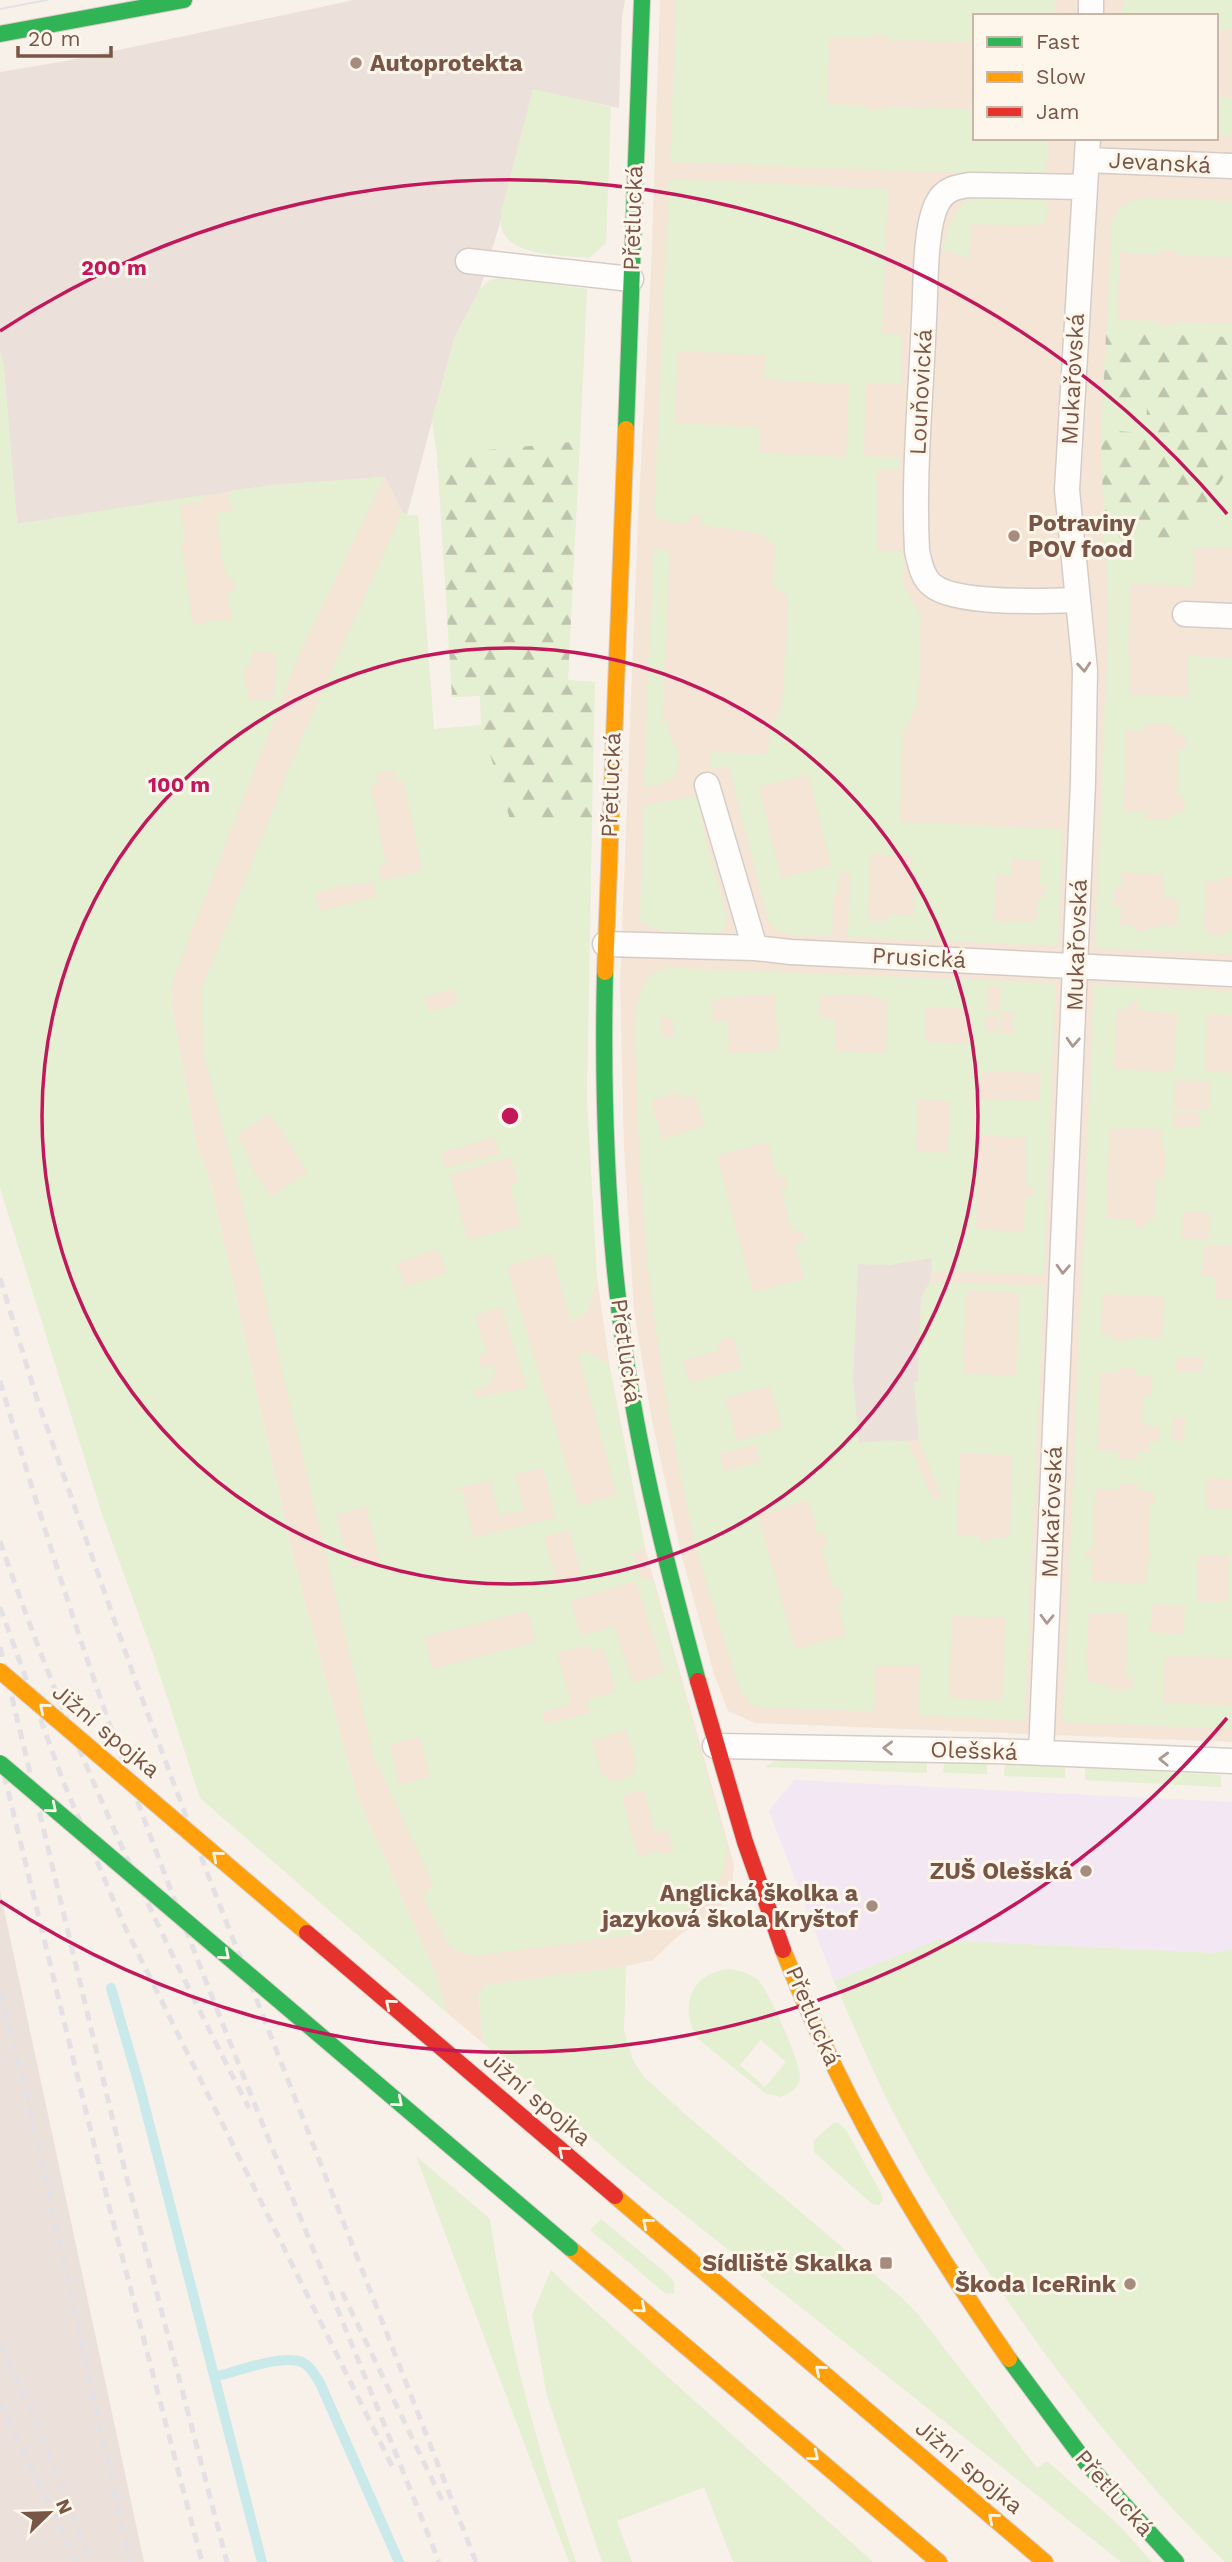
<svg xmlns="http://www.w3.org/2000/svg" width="1232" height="2562" font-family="'Work Sans',sans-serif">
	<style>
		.residential { fill: #f4e5d7; fill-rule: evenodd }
		.industrial { fill: #ebe1da }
		.education { fill: #f3e7f3 }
		.green { fill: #e5efd2; fill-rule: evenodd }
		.forest { fill: url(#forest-firs) }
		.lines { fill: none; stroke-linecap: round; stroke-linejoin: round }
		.stream { stroke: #c9e9ea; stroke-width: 10 }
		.street-casing { stroke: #d6ccc6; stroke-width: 27 }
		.fast-casing { stroke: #d7ccc6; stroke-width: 18 }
		.slow-casing { stroke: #d7ccc6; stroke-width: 18 }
		.jam-casing { stroke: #d7ccc6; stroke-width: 18 }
		.street { stroke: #fefdfc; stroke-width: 24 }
		.fast { stroke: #30b455; stroke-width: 16 }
		.slow { stroke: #ff9f0a; stroke-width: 16 }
		.jam { stroke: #e5322d; stroke-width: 16 }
		.tram { stroke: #e4e1e5; stroke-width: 2 }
		.rail { stroke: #e4e1e5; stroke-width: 5; stroke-dasharray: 10 7; stroke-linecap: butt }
		.fast-bridge-casing { stroke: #dacec8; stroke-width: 18; stroke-linecap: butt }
		.slow-bridge-casing { stroke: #dacec8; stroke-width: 18; stroke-linecap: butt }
		.jam-bridge-casing { stroke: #dacec8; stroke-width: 18; stroke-linecap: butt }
		.fast-bridge { stroke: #30b455; stroke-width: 16 }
		.slow-bridge { stroke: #ff9f0a; stroke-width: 16 }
		.jam-bridge { stroke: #e5322d; stroke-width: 16 }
		.oneway { stroke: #ae988f }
		.oneway2 { stroke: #fff6eb }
		.ring { fill: none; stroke: #c2185b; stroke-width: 3.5 }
		.poi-dot { fill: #a58c7f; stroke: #fff6eb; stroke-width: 2.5 }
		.labels { text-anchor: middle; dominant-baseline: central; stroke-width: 6; stroke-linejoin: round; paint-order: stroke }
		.poi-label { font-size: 23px; font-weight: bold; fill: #795546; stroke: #fff6eb; text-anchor: end }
		.street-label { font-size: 23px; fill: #795546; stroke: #fff6eb }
		.centre { fill: #c2185b; stroke: #fff6eb; stroke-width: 3.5 }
		.ring-label { font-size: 21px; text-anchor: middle; font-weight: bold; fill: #c2185b; stroke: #fff6eb; stroke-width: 6; stroke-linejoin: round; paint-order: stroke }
	</style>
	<defs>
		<pattern id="forest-firs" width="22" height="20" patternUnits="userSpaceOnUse" patternTransform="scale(1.75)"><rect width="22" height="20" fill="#e5efd2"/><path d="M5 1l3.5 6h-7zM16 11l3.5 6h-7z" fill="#bec4ac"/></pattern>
	</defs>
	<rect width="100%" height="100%" fill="#f8f1e9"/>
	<!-- residential -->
	<path class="residential" d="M660 0H1232V1742L755 1723 728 1711 714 1674 681 1553 652 1421 634 1310 624 1147 620 983 638 520 651 272ZM975 16H1216V138H975Z
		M385 477 402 512 407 515 412 657 550 1248 572 1323 588 1310 597 1277 610 1368 645 1548 734 1865 732 1888 720 1908 677 1937 653 1960 626 1966 485 1985 478 1995 484 2044 446 2012 437 1977 357 1795 293 1557 211 1183 196 1142 172 1006 171 986 41 519 273 485Z"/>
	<!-- industrial -->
	<path class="industrial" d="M354 0H625L622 16 619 108 533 90 500 223 480 289 454 339 407 515 402 512 385 477 273 485 17 524 4 369 0 351V72L66 61Z
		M932 1258 930 1282 921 1298 918 1381 914 1382 919 1440 859 1443 853 1379 858 1264 889 1265Z
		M0 1891 144 2562H0Z"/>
	<!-- education -->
	<path class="education" d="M794 1780 1232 1802V1949L1215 1953 937 1940 834 1981 769 1811Z"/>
	<!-- green -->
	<path class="green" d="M676 0H1056L1055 16H975V43L888 39V36L871 35 870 38 830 37 827 104 867 106 868 109 884 110 885 106 975 110V138H1048L1046 176 670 162Z
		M1123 0H1232V30H1216V16H1122Z
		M533 89 611 107 606 243 589 258C566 256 516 256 504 234 500 228 501 219 501 212Z
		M1232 97V135L1216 134V98Z
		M669 179 888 189 882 333 902 335 901 384H866L864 456 900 458V469H878L877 551 904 552 903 584 921 617 918 702 903 733 900 822 1063 829 1058 946 848 937 850 873 839 872 838 894 834 895 832 936C811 935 781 940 768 920L729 766 710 769 711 752 768 754 770 728 782 707 788 598 773 585 775 546 762 534 702 525V516L690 515 688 523 661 520 654 513ZM678 351 765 355 764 378 779 379 780 381 849 384 846 457 759 453 760 427 675 423ZM808 774 831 866 781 878 759 787ZM871 854 912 856 911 884H915L914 916 887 914V921L868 920ZM1012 859 1041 860 1039 885 1045 886V897H1039L1036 922H993L996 875 1011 876Z
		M979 195 1048 199 1046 222 1034 226 971 224 969 259 943 249C949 225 954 204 979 195Z
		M1145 198 1232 201V257L1178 256V251L1161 250 1160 255 1120 252 1117 320 1158 321V325L1175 326V322L1232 324V549L1194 548 1193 587 1130 583 1128 654 1130 655 1129 695 1187 697 1188 656 1232 658V878L1220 877 1219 881H1206L1204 928 1207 929 1211 935 1223 936 1228 930H1232V954L1095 948 1108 624 1101 430 1112 223C1118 206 1128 201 1145 198ZM1145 724 1174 725V733H1184L1187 745 1183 749H1178L1177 796H1181L1185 802V808L1180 813H1172L1171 820 1145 819V812L1124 811 1126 730 1144 731ZM1122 872 1164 875 1163 897 1178 899 1177 925 1150 927 1149 929 1142 932 1134 930 1132 926 1120 925 1121 905H1114V887H1121Z
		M501 277 587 289 580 441 437 455 432 421 454 339 480 289 488 281Z
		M0 351 4 369 17 524 203 495 204 501 180 504 185 542 181 543 193 624 232 619 228 592 235 591 234 578 227 579 225 567 223 566 216 513 231 511 229 491 273 485 385 477 299 655 171 986 172 1006 196 1142 211 1183 293 1557 357 1795 437 1977 446 2012 200 1798 153 1654 102 1514 0 1188ZM251 651 277 653 274 701 247 699 248 686 244 685 245 667H250Z
		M402 512 407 515H418L434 729 481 725 512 826 592 819 587 1100 597 1277 588 1310 572 1323 551 1253 507 1266 579 1506 617 1495 578 1354 588 1352 609 1365 645 1548 633 1552 641 1579H653L727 1847C723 1908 683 1915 632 1923V1935L474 1956 454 1950 446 1941 423 1897 433 1884 374 1757 241 1197 203 1052 201 991 299 744ZM395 770 397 781 404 780 422 871 382 881 378 868 386 865 371 786 377 784 376 773ZM373 882 376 897 320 911 315 893 346 884 347 886ZM454 989 458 1004 428 1012 424 997ZM270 1114 308 1172 271 1196 247 1160 250 1158 237 1135ZM495 1137 499 1154 445 1168 441 1153ZM511 1157 518 1183 510 1185 521 1226 468 1240 450 1174ZM438 1249 447 1273 405 1287 397 1263ZM502 1307 527 1388 475 1398 474 1389 488 1386 496 1374 493 1365 482 1368 478 1356 487 1353 475 1315ZM543 1468 555 1518 450 1543 473 1536 462 1489 453 1491V1489L493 1480 491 1482 499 1516 524 1510 516 1476 512 1475ZM369 1506 367 1509 380 1561 348 1568 353 1565 351 1557 347 1558 337 1516 327 1517ZM569 1530 582 1575 557 1582 544 1537ZM636 1581 665 1673 633 1683 614 1626 581 1636 571 1601ZM528 1611 536 1642 432 1669 424 1637ZM589 1645 592 1651 603 1648 616 1691 587 1700 590 1713 545 1724 542 1712 571 1704 557 1653ZM626 1730 637 1765 633 1767 635 1775 610 1782 607 1775 602 1776 592 1740ZM420 1737 430 1777 399 1785 390 1744ZM644 1790 655 1832 667 1829 674 1851 663 1855 660 1851 639 1856 634 1845 622 1796Z
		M653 550H670L662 721 669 722 668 731 680 757 675 777 659 785 644 787Z
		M690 797 698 798 706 840 726 913 727 921 721 934C699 932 656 935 640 921L643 805Z
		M675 968 1056 983 1044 1275 932 1271 931 1258 889 1265 858 1264 853 1379 859 1443 889 1440 908 1442 933 1500 941 1496 919 1440 914 1382 918 1381 921 1298 930 1282 1044 1286 1025 1720 920 1716 919 1666 876 1665 874 1711 763 1708 751 1704 740 1690C723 1633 701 1573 689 1516 658 1374 639 1229 637 1084 636 1056 630 1020 640 994 646 976 656 968 675 968ZM987 986 1001 987 1000 1011 986 1010ZM758 995 775 996 778 1051 729 1054 727 1021H713L712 999ZM820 996H874V998L888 999 886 1053 835 1051V1019L819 1018ZM926 1007 970 1009 968 1044 925 1042ZM1001 1011 1014 1012 1013 1034 999 1033ZM985 1015H998V1032H985ZM672 1017 675 1036 663 1038 660 1019ZM981 1071 1041 1073 1040 1101 979 1099ZM679 1092 682 1099 695 1095 704 1126 662 1139 651 1100ZM918 1099 950 1101 948 1153 916 1151ZM979 1135 1026 1138V1186L1034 1187 1033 1197 1025 1196 1024 1232 976 1229ZM768 1142 777 1177 784 1175 788 1187 781 1190 792 1231 801 1230 804 1242 795 1245 804 1279 753 1292 717 1156ZM967 1290 1019 1293 1016 1376 963 1373ZM733 1337 742 1368 690 1383 683 1361 719 1350 717 1341ZM770 1386 782 1428 737 1441 725 1398ZM756 1444 760 1462 724 1471 720 1454ZM960 1453 1013 1455 1009 1538 991 1537 990 1542H982L981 1537 957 1535ZM808 1500 818 1534 824 1533 827 1545 822 1547 833 1588 839 1587 843 1600 837 1603 846 1636 795 1649 758 1514ZM952 1616 1005 1618 1002 1701 949 1698Z
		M1094 985 1232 991V1015L1207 1014 1205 1071 1232 1073V1246L1204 1245 1202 1276 1216 1277 1215 1299 1232 1300V1479L1207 1478 1205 1508 1232 1510V1658L1165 1655 1163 1703 1232 1706V1729L1063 1722ZM1130 1002H1138V1010L1175 1014 1177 1012 1174 1072 1114 1069 1117 1009H1129ZM1175 1080 1210 1082 1209 1110 1174 1109ZM1173 1112H1199V1127H1173ZM1130 1128 1162 1129V1149L1166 1150 1164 1180H1156L1154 1220H1147L1146 1228 1135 1227V1220L1106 1218 1110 1129ZM1183 1211 1210 1213 1209 1240H1182ZM1103 1294 1164 1297 1162 1339 1132 1337 1127 1342 1117 1341 1112 1336H1101ZM1175 1357H1203L1202 1371H1175ZM1119 1367 1135 1368V1375L1152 1376 1151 1396H1143L1142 1423 1160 1429 1159 1442H1149V1452H1138L1137 1460 1118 1459 1119 1452 1097 1450 1100 1374H1118ZM1173 1418H1185L1184 1441 1172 1440ZM1120 1483 1137 1484V1490L1154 1492 1153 1505H1150L1148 1550H1151L1150 1562H1147L1146 1584 1092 1581V1558L1085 1557V1550H1093L1095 1489 1120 1490ZM1198 1555H1229L1227 1602 1197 1601ZM1152 1604 1185 1606 1183 1634 1150 1632ZM1089 1613 1128 1614 1126 1677 1134 1678V1689H1109L1107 1684 1088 1682 1086 1661Z
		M781 1758 927 1762V1773L764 1767Z
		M944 1763H987V1774L943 1773Z
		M1005 1765 1065 1767V1778L1004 1776Z
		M1085 1768 1221 1775V1787L1085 1780Z
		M937 1940 1215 1953 1232 1949V2562H1225C1104 2444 1002 2304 918 2158 885 2101 860 2041 834 1981Z
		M626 1966 624 2030 633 2060 644 2077 686 2115 901 2297 917 2313 1037 2468 1047 2461 1120 2526 1152 2562H1121L633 2174 484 2044 478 1995 485 1985Z
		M728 1969C738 1970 750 1973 758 1980 769 1991 802 2065 800 2079 798 2089 789 2093 781 2097L765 2093 698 2039C679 2009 689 1974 728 1969ZM761 2040 786 2062 765 2087 740 2065Z
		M838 2122 846 2130 881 2193 883 2200 879 2205 872 2204 814 2152 813 2141 833 2123Z
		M416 2156 490 2219C507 2339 537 2448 576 2562H569Z
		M601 2219 668 2275 674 2282V2293L666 2294 590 2230Z
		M551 2270 575 2293 873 2562H733L704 2487 617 2521 632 2562H602L547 2396 532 2315Z"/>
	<!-- forest -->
	<path class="forest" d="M1106 332 1232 337V474H1226L1179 545 1104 543 1101 430 1146 433 1147 404 1103 401Z
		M580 441 568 680 595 682 592 819 512 826 481 725 480 696 452 697 437 455Z"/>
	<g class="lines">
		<!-- stream -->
		<path class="stream" d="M111 1988 139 2084 262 2562
			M214 2377C236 2372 281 2354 302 2362 311 2366 315 2376 320 2383L399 2562"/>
		<!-- street casing -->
		<g class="street-casing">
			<path id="street" d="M1091 16V0
				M1087 160 1232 166
				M468 261 631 279
				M1077 600C1046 601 955 605 932 585 922 577 920 563 917 551 913 474 921 396 924 319 926 290 924 226 938 202 945 189 956 187 969 185L1085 187
				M1185 614 1232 616
				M707 785 755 948
				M605 944 755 948 791 952 1232 974
				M715 1746 996 1751 1232 1761
				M1041 1753 1083 782 1085 670 1067 490 1088 138"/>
		</g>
		<!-- fast casing -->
		<g class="fast-casing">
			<path id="fast" d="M0 34 184 0
				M626 429 642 0
				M605 972C602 1100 607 1228 625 1354 641 1465 669 1574 698 1681
				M1009 2359 1087 2464 1176 2562"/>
		</g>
		<!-- slow casing -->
		<g class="slow-casing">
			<path id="slow" d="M605 972 626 429
				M783 1950C842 2100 918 2227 1009 2359
				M615 2196 1045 2562
				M570 2248 939 2562"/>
		</g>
		<!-- jam casing -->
		<g class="jam-casing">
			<path id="jam" d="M698 1681 745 1842 783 1950"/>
		</g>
		<!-- street -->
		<use href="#street" class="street"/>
		<!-- fast -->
		<use href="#fast" class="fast"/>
		<!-- slow -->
		<use href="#slow" class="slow"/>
		<!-- jam -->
		<use href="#jam" class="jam"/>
		<!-- tram -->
		<path class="tram" d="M0 9 47 0"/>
		<!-- rail -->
		<path class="rail" d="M0 1278 37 1399 137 1685 208 1875 476 2562
			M0 1381C35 1499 71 1616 112 1731 212 2011 330 2285 439 2562
			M0 1541C67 1737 154 1924 249 2108
			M0 1607 63 1781 124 1925 392 2466
			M0 1647 126 2175 227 2562
			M0 1758 110 2210 202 2562
			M0 1992 28 2099 130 2562
			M342 2292 442 2500
			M0 2342 40 2431 91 2562
			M0 2402 77 2562"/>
		<!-- fast-bridge casing -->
		<g class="fast-bridge-casing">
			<path id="fast-bridge" d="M0 1763 570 2248"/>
		</g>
		<!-- slow-bridge casing -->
		<g class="slow-bridge-casing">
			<path id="slow-bridge" d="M0 1671 307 1933"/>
		</g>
		<!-- jam-bridge casing -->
		<g class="jam-bridge-casing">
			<path id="jam-bridge" d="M307 1933 615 2196"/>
		</g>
		<!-- fast-bridge -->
		<use href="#fast-bridge" class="fast-bridge"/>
		<!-- slow-bridge -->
		<use href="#slow-bridge" class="slow-bridge"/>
		<!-- jam-bridge -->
		<use href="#jam-bridge" class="jam-bridge"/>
	</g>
	<!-- one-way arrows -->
	<defs><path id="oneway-chevron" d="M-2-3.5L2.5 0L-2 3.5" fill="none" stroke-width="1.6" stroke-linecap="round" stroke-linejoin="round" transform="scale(1.75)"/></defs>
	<g class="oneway">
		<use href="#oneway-chevron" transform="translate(1084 667) rotate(85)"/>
		<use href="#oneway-chevron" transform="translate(1073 1042) rotate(93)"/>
		<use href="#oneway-chevron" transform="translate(1063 1269) rotate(93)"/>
		<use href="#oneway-chevron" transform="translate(1047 1619) rotate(92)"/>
		<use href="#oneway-chevron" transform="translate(888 1748) rotate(-179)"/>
		<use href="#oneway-chevron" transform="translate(1164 1759) rotate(-178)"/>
	</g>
	<g class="oneway2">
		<use href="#oneway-chevron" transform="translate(44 1708) rotate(-140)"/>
		<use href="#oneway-chevron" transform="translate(52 1808) rotate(40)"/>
		<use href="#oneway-chevron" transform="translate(217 1856) rotate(-140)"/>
		<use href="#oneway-chevron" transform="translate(225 1955) rotate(40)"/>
		<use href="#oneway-chevron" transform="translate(390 2004) rotate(-140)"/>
		<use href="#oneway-chevron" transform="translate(398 2102) rotate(40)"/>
		<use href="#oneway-chevron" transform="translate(563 2151) rotate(-140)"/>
		<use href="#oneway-chevron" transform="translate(647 2223) rotate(-140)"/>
		<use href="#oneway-chevron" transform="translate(641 2308) rotate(40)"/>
		<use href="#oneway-chevron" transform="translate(820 2370) rotate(-140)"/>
		<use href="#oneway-chevron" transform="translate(814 2456) rotate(40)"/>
		<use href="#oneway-chevron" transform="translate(993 2518) rotate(-140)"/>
	</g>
	<!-- distance rings -->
	<g class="ring">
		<circle cx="510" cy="1116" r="468"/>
		<path d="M1227 1718A936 936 0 0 1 0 1901M0 331A936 936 0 0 1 1227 514"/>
	</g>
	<!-- markers -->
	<g class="poi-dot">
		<circle cx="356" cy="63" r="7"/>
		<circle cx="1014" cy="536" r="7"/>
		<circle cx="1086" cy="1871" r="7"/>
		<circle cx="872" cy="1906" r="7"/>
		<rect x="879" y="2256" width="14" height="14" rx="3.5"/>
		<circle cx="1130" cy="2284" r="7"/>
	</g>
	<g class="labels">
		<!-- poi labels -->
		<g class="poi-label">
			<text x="370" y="63" text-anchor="start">Autoprotekta</text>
			<text x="1028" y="523" text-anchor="start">Potraviny<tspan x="1028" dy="26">POV food</tspan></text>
			<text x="1072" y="1871">ZUŠ Olešská</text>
			<text x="858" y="1893">Anglická školka a<tspan x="858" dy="26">jazyková škola Kryštof</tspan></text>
			<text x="872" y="2263">Sídliště Skalka</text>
			<text x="1116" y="2284">Škoda IceRink</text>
		</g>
		<!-- street labels -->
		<g class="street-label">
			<text transform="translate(1160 163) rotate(3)">Jevanská</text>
			<text transform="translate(633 218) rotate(-88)">Přetlucká</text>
			<text transform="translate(1073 379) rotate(-87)">Mukařovská</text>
			<text transform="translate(921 392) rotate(-87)">Louňovická</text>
			<text transform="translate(611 785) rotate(-88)">Přetlucká</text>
			<text transform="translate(1077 945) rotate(-88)">Mukařovská</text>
			<text transform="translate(919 958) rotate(3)">Prusická</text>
			<text transform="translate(626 1351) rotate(82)">Přetlucká</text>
			<text transform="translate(1052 1512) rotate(-88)">Mukařovská</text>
			<text transform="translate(106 1731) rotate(40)">Jižní spojka</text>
			<text transform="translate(974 1751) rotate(2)">Olešská</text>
			<text transform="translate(813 2016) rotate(67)">Přetlucká</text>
			<text transform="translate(537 2099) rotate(40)">Jižní spojka</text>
			<text transform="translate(969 2467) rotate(40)">Jižní spojka</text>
			<text transform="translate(1114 2493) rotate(49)">Přetlucká</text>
		</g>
	</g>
	<circle cx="510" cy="1116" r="10" class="centre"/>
	<g class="ring-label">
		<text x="114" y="275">200 m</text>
		<text x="179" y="792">100 m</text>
	</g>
	<!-- legend -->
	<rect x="973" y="14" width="245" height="126" fill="#fff6eb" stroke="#c9b6a9" stroke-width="2"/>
	<rect x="987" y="37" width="35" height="10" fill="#30b455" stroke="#c9b6a9" stroke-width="2"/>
	<text x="1036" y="49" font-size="21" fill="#795546">Fast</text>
	<rect x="987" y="72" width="35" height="10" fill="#ff9f0a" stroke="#c9b6a9" stroke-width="2"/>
	<text x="1036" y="84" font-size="21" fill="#795546">Slow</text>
	<rect x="987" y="107" width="35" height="10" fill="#e5322d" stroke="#c9b6a9" stroke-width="2"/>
	<text x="1036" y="119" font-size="21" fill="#795546">Jam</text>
	<!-- north arrow -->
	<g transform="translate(49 2513) rotate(67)" stroke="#fff6eb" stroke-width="5" paint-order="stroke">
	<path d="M0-5L12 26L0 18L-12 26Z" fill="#795546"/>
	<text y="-10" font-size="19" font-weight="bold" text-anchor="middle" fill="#795546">N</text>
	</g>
	<!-- scale -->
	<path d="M18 46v10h93v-10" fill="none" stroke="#795546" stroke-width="3.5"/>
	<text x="28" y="46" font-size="21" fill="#795546" stroke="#fff6eb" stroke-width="5" paint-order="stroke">20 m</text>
</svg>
